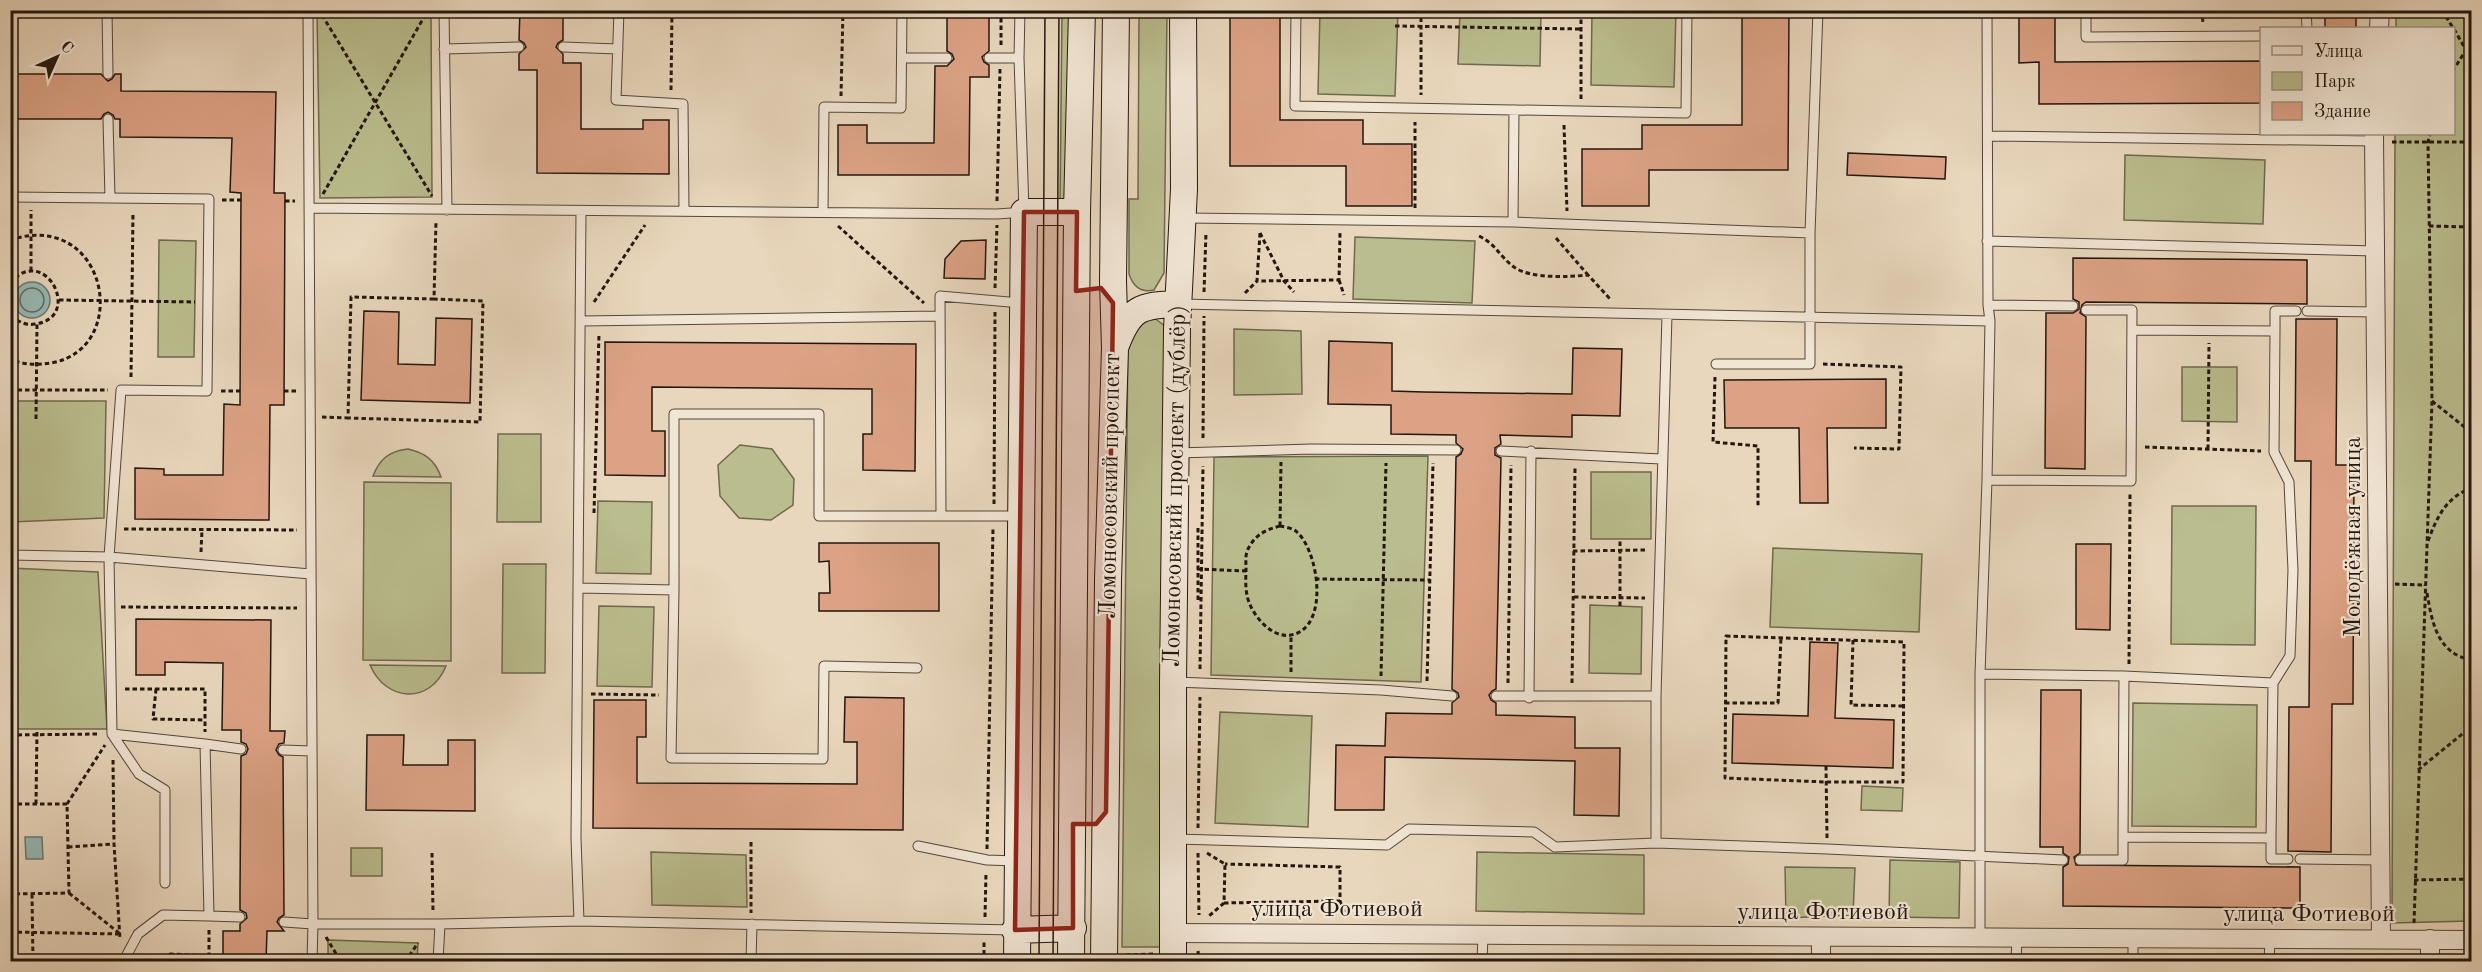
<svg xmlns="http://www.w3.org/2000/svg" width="2482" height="972" font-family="'Old Standard TT',serif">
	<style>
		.green { fill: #babd8e; stroke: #6e6a4e; stroke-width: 1.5 }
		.water { fill: #97b9b5; stroke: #697872; stroke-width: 1.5 }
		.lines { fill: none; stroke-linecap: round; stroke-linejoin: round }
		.shore { stroke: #5d6862; stroke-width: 1.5 }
		.building { fill: #dca285; stroke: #23160e; stroke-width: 1.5 }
		.lane-casing { stroke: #54463a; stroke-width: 11 }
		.street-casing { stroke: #54463a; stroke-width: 20 }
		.secondary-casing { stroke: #23160e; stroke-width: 28 }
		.path { stroke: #23160e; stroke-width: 3; stroke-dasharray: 4.5 3; stroke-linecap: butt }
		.lane { stroke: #f1e5d4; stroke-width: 9 }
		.street { stroke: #f1e5d4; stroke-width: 18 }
		.secondary { stroke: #f1e5d4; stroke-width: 26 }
		.tram { stroke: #23160e; stroke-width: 1.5 }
		.marked { fill: #8f2418; fill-opacity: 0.2; stroke: #8f2418; stroke-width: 4.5; stroke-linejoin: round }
		.labels { text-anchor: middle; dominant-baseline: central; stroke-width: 4.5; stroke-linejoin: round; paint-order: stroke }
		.street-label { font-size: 24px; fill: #23160e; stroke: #f1e5d4 }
	</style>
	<rect width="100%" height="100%" fill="#e9d7bd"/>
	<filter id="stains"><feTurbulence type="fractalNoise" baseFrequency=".00333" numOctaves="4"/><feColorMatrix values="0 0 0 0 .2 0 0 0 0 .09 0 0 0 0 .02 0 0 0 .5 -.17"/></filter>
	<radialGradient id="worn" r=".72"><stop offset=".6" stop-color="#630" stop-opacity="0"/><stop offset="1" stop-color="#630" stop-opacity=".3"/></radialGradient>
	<!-- green -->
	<path class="green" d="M317 11H431L432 197 320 198Z
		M675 11 792 10V15L675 12Z
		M1062 11H1072L1069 209 1060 208Z
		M1139 11H1167L1164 273 1154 290C1141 293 1133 286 1129 274V199H1138Z
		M1320 11H1398L1395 96 1318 94Z
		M1460 11H1541L1540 66 1458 64Z
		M1592 11H1676L1674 87 1591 85Z
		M2396 11H2471V921L2392 923 2395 134H2454V28H2396Z
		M2125 155 2265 160 2263 224 2124 220Z
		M1355 237 1475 241 1472 303 1353 299Z
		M159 240 196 241 194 357H158Z
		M1153 317 1165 326 1162 947H1122L1128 333 1129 328Z
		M1234 329 1301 331 1302 394 1234 395Z
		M2182 367H2237V422L2182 421Z
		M11 401H106L104 518 11 522Z
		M498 434H541V522H497Z
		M740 445 772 449 794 479 793 505 771 520 739 518 720 496 718 465Z
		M408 449C425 453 435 460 441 477L373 476C380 458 390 451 408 449Z
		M1428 456 1421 682 1211 675 1214 457Z
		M1591 472H1651V539H1591Z
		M364 482 451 483V661L363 660Z
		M598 501 652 502 651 574 596 573Z
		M2172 506H2256L2255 645 2171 644Z
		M1773 548 1922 554 1919 632 1770 627Z
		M503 564H546L545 673H502Z
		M10 568 98 572 107 729H11Z
		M1590 605 1642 607 1641 674 1589 673Z
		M599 606 654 607 652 687 597 686Z
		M370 665 446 666C430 705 386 702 370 665Z
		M2133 703 2257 705 2256 827 2132 826Z
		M1220 712 1312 716 1308 827 1215 823Z
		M1862 786 1903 788 1902 811 1861 810Z
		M351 848H382V876H351Z
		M651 852 746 855 747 907 652 905Z
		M1477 852 1644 855V914L1476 911Z
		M1890 860 1960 862 1959 918 1889 917Z
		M1785 867 1855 868 1853 915 1786 918Z
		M328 940 418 943 417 961H328Z"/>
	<!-- water -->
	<path class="water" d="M14 300a18 18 0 1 1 36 0a18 18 0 1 1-36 0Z
		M42 837 43 859H26L25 837Z"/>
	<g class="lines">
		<!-- shore -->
		<path class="shore" d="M20 300a12 12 0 1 1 24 0a12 12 0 1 1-24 0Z"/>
	</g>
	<!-- building -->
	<path class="building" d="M520 10H563V40L558 43 556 47 563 54V63H581V129H643V120H669V174L537 173V70H519V54L526 47 524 43 519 40Z
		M947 10H989V51L982 57 984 62 989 65V77H970L969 175H838V125H867V143H934L935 66H947L954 59 952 54 947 51Z
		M1230 10H1280V120H1363V144H1412V206H1346V166H1230Z
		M1742 10H1789L1788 170H1649V206H1582V149H1642V125H1742Z
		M2019 10H2055V62L2262 61V103L2039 104V62L2019 63Z
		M2325 10H2356V28H2325Z
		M10 74H101L108 81 112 79 115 74H121V91L276 92 274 193H285L284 405H270L269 520 135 519V468L164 469V475H223L224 404 240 405 241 193 230 192 232 138 120 137V119H115L113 115 108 112 104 114 101 119H10Z
		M1848 153 1946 157 1945 179 1847 175Z
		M986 240 985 279 944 278 945 259 961 241Z
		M2073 258 2307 260V304L2086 302 2082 305 2080 313 2086 317 2085 469 2045 468 2046 313H2073L2079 309V302L2073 299Z
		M364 311 399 312 398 364 435 365 436 318 472 319 470 403 361 400Z
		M2296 319H2337L2336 465H2354L2353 704H2332L2331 852 2288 851 2289 707H2309L2311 461H2295Z
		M1329 341 1392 343V391L1424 392 1572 394 1573 348 1622 349 1620 416 1572 415V437L1500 435 1501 444 1495 448V455L1501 458 1496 689 1492 691 1489 695 1491 700 1496 703V715L1575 717V748H1620L1619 816 1574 815 1575 761 1385 757 1384 810H1335L1336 745 1385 746 1386 713 1452 714V703L1459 697 1458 693 1452 689 1456 457 1461 454 1463 449 1456 443V435L1391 434V405L1328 404Z
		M605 342 916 344 915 471 863 470V434H872V389L652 387V431H665V476L605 475Z
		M1886 379V428H1827L1828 503H1800L1799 428H1725L1724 380Z
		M819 543H939V611H819V593H830L829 561 819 562Z
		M2076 544H2111L2110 630 2076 629Z
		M136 619 271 620 270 731H285L284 743 279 744 276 750 279 755 283 757 284 915 279 918 277 922 284 931H267L266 962H223V931H240V924L247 918 246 913 240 910V892L241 756 246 754 248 749 246 744 241 742V730H222L223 663 165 662V675H136Z
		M1810 642 1838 643 1835 718 1894 720 1893 768 1732 763 1733 714 1808 716Z
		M2041 690H2081L2080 853 2074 857 2076 865 2300 867V908L2063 906V867L2068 864 2069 857 2063 853V847H2040Z
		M845 697 904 698 903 830 593 828 594 700H646V737H637V783L857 784V742H844Z
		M367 735H404L403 765H448V740H475V811L366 810Z"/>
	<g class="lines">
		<!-- lane casing -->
		<g class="lane-casing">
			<path id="lane" d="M107 10 108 74
				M308 10 313 924H440
				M444 10 447 210
				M619 10 616 100 683 104 684 211
				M1296 10 1295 106 1686 113 1687 10
				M2086 10V37L2262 36
				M2306 10 2307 28
				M563 47 618 49
				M444 49 519 47
				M902 58H947
				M989 58H1019
				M108 119 110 198
				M1988 136 2374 141
				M10 197 209 199 207 391 121 390 109 557 112 734 205 744 209 916 163 915 138 934 123 962
				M309 208 997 214 1024 212 1019 58 1020 10
				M823 212 824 107 901 108 902 10
				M1185 218 1513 222 1810 233
				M1513 222 1514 110
				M1987 241 2375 251
				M1181 304 1990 321
				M1988 305 2073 306
				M2307 311 2376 312
				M581 321 939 316
				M2132 330 2275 331V311H2296
				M1716 364H1810V233L1818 10
				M1501 451 1661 459
				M1177 453 1311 449 1456 450
				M1987 480 2131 481 2132 310H2086
				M941 516 940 296 1020 303
				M10 555 109 557 311 574
				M580 588 674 590 671 758 823 759 824 666 917 668
				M674 590V414H819V516H1018
				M1980 674 2124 676 2123 837 2271 838 2273 683 2290 656 2293 570 2289 482 2274 452 2275 331
				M2124 676 2273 683
				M1175 682 1381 690 1452 696
				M1496 696H1656
				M1529 698 1531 451
				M112 734 139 774 165 790V883
				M205 744 241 749
				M283 750 311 751
				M2271 838V859H2288
				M1176 839 1387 845 1409 829 1534 832 1555 847 1656 843 1827 849 2063 860
				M1656 843V696L1667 315
				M918 846 987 860 1016 861
				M2300 859 2380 860
				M2080 860H2123V837
				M209 916 240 917
				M579 921 576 838 581 211
				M284 922 313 924 312 962
				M1980 937V674L1987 480 1990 321 1988 305 1987 10
				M438 962 440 924 579 921 1013 930
				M751 962 752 924
				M1482 962 1483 935
				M2016 962 2017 938
				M2133 962V938
				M2269 962 2270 939"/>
		</g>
		<!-- street casing -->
		<g class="street-casing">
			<path id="street" d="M2379 28 2380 10
				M2374 134 2381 939
				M1173 933 2472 940
				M2430 939V962
				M1821 962V937"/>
		</g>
		<!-- secondary casing -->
		<g class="secondary-casing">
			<path id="secondary" d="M1116 345C1130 308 1140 305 1178 304
				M1015 930 1073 928
				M1017 962 1024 212H1077
				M1071 962 1077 212 1082 10
				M1104 962 1108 580 1115 348 1113 281 1116 10
				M1173 962V682L1177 329 1184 189 1183 10"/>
		</g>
		<!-- path -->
		<path class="path" d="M1421 10V95
			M2202 10 2203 24
			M2442 10 2453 28
			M322 15 432 196
			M1395 26 1581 29
			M2454 29 2466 50 2454 69
			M1001 45V10
			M671 90 672 10
			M841 96 843 10
			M1581 99V10
			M1564 125 1567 211
			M2392 142H2472
			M323 194 428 10
			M222 200H241
			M285 201H295
			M997 201 1000 69
			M1415 208V122
			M838 226 924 303
			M2429 226 2472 227
			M1260 233 1257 281 1339 280 1340 233
			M1260 233 1284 281 1294 292
			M1479 236C1497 245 1499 256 1514 267 1530 279 1569 277 1588 275L1611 300
			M1556 238 1588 275
			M10 240C108 208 133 349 51 363 37 365 23 365 10 359
			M31 271V210
			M1339 280 1344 295
			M10 283C45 242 84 318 35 324 25 326 16 321 10 313
			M995 288 997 225
			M1204 292 1206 232
			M1245 293 1257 281
			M434 299 351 297 348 418 480 422 483 301 434 299 436 221
			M59 300 195 302
			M594 302 645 225
			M1823 364 1901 367 1899 449 1854 448
			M131 377 133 212
			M1715 377 1713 442 1758 446V507
			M10 390H108
			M221 391H240
			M284 391H298
			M2432 401 2472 433
			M322 417 348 418
			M36 419 37 324
			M1203 438 1204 316
			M2145 447 2261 451
			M2208 449 2209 343
			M994 504 995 312
			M594 513 599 334
			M1280 526C1285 527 1293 528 1297 532 1319 552 1330 628 1291 635 1271 639 1250 613 1247 595 1245 586 1246 576 1246 568 1246 562 1245 555 1248 549 1255 535 1265 530 1280 526Z
			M1280 526 1281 462
			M124 529 297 530
			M2428 541C2437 517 2446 497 2472 488
			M1573 551 1646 550
			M201 552 202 529
			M1197 569 1246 571
			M1315 579 1430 580
			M2395 584 2425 585V586
			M2427 593C2432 622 2437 654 2472 660
			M1574 597 1645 598
			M1198 600V528
			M1620 606V539
			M121 607 297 608
			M1726 636 1904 642 1903 782H1826L1725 778Z
			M1853 640 1851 705 1904 706
			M2129 664 2130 493
			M1200 669 1203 466
			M1291 672V635
			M1381 676 1386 463
			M1427 681 1433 463
			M1508 683 1511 465
			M1572 683 1575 468
			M125 689H205V732
			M156 689 153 719 205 720
			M591 694 659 695
			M1725 703H1778L1781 638
			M10 735 98 734
			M113 760 114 844 120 939
			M1826 766 1827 838
			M2418 770 2472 726
			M10 804H67L69 893 10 894
			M36 804 37 729
			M67 804 105 745
			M1198 828 1200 697
			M751 842V913
			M68 847 114 844
			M987 849 993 528
			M432 853 433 911
			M1198 853 1199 915
			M1207 853 1225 864 1224 903 1209 916
			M2414 880 2472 879
			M69 893 119 933
			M32 894 33 962
			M1340 901 1346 916
			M1224 903 1340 901V867L1225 864
			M985 917 986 873
			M2414 923 2432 401 2428 142 2430 134
			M209 930V962
			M10 932 120 934
			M326 937 341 962
			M1198 951 1199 962
			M1126 955 1153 954
			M984 958 997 959
			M452 959 519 962
			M170 962V954L209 956
			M405 962 418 943
			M984 962V942"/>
		<!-- lane -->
		<use href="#lane" class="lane"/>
		<!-- street -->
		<use href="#street" class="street"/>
		<!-- secondary -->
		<use href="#secondary" class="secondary"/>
		<!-- tram -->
		<path class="tram" d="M1039 962 1045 10
			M1053 962 1059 10"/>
	</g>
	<!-- marked area -->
	<path class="marked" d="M1024 212H1077L1076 291 1101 288 1113 303 1106 812 1096 824H1073V928L1015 930Z"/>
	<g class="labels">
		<!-- street labels -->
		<g class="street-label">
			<text transform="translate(1111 486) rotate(-89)">Ломоносовский проспект</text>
			<text transform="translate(1176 486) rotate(-89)">Ломоносовский проспект (дублёр)</text>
			<text transform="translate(2354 537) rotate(-90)">Молодёжная улица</text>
			<text x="1337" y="910">улица Фотиевой</text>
			<text x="1823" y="913">улица Фотиевой</text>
			<text x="2309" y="915">улица Фотиевой</text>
		</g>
	</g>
	<!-- margin -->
	<rect width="2482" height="972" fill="none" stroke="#e9d7bd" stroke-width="36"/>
	<rect x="12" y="12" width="2458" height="948" fill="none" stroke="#23160e" stroke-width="3"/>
	<rect x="18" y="18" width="2446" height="936" fill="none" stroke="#23160e" stroke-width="1.5"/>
	<!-- legend -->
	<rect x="2260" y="27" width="195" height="108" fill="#f1e5d4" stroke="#9f9285" stroke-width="1.5"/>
	<rect x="2272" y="46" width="30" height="9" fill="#f1e5d4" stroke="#9f9285" stroke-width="1.5"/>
	<text x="2314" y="57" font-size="18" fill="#23160e">Улица</text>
	<rect x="2272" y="72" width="30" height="18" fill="#babd8e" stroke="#9f9285" stroke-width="1.5"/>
	<text x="2314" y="87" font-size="18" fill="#23160e">Парк</text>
	<rect x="2272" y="102" width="30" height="18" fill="#dca285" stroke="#9f9285" stroke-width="1.5"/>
	<text x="2314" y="117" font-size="18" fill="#23160e">Здание</text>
	<!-- north arrow -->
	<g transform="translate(57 57) rotate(45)" stroke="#f1e5d4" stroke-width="4.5" paint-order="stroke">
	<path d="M0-4.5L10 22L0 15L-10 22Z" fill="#23160e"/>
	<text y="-9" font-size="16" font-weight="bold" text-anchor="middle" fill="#23160e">С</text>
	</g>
	<rect width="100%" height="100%" filter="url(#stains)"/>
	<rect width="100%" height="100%" fill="url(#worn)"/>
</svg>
